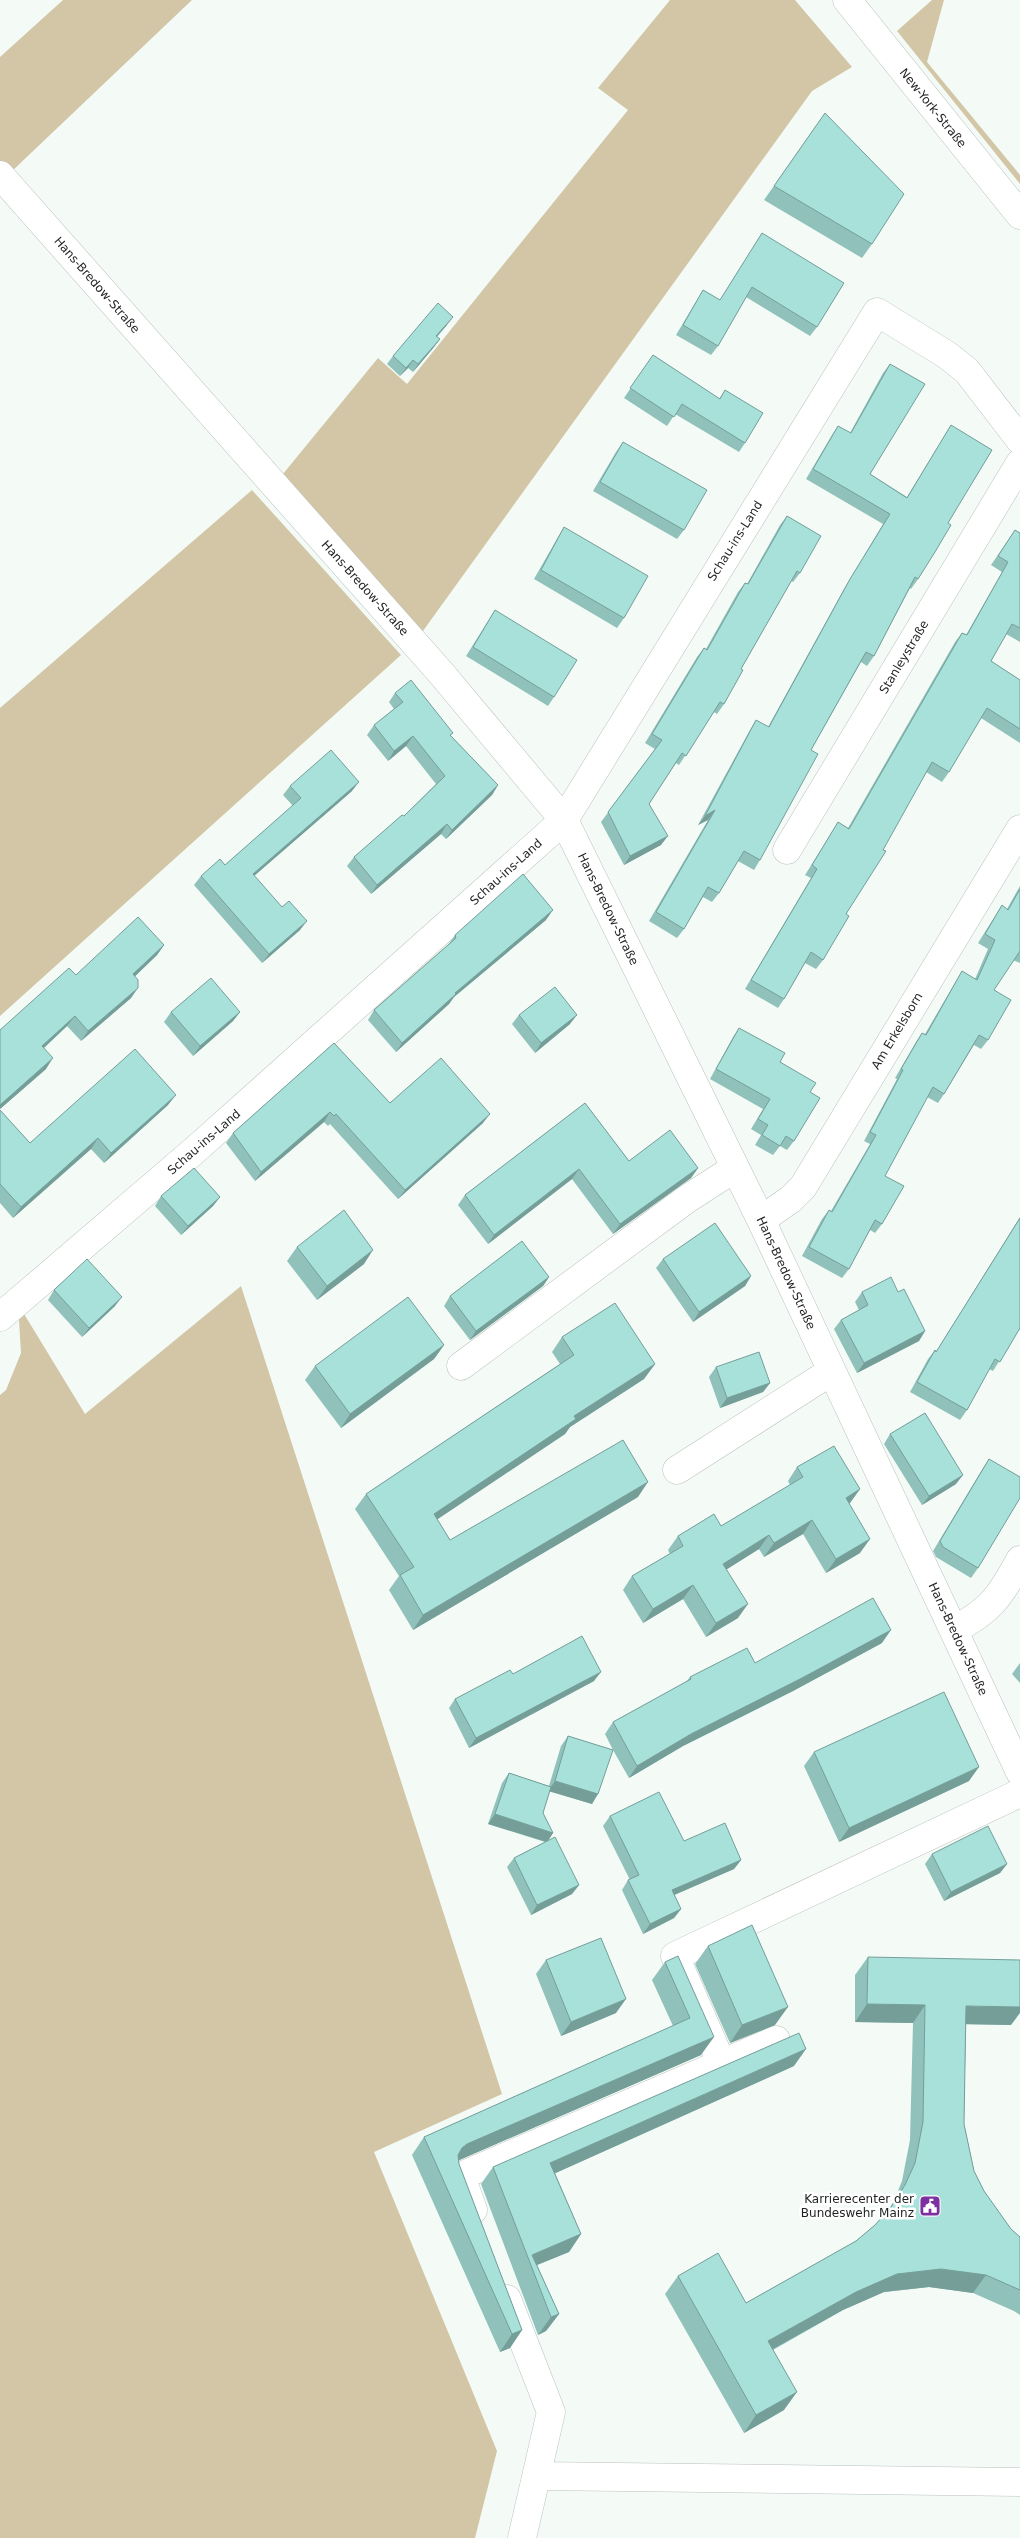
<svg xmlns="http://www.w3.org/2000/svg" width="1020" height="2538" font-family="'DejaVu Sans',sans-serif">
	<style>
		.green { fill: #d2c6a6 }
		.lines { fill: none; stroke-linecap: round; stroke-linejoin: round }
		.minor-casing { stroke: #bbc2bd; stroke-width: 29 }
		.major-casing { stroke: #bbc2bd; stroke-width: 29 }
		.minor { stroke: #fff; stroke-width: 28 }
		.major { stroke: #fff; stroke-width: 28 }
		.wall { fill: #90c2bb }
		.shaded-wall { fill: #759e99 }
		.building { fill: #a7e1da; stroke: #759e99 }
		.labels { text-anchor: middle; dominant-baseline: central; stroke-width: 5; stroke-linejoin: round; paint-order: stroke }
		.street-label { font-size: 12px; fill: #1f2220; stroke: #fff }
		.poi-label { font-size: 12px; fill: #1f2220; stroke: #fff; text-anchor: end }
	</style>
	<rect width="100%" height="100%" fill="#f4fbf6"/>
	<!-- green -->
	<path class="green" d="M63 0H192L11 172 0 161V57Z
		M670 0H795L852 67 812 91 415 642 278 480 378 358 407 384 628 110 598 88Z
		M932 0H944L927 62 1020 175V184L897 31Z
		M252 490 401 655 0 1016V708Z
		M241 1286 502 2094 374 2152 497 2451 475 2538H0V1395L6 1390 21 1353 18 1304 85 1414Z"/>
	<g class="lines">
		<!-- minor casing -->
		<g class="minor-casing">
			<path id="minor" d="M0 175 441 673 564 820 761 1220 1020 1772
				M787 850 1020 463
				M761 1220 791 1199 803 1187 1020 829
				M0 1317 195 1150 564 820 877 312 947 355 967 371 1020 440
				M461 1366 687 1199 735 1168
				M677 1470 832 1371
				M954 1630C991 1610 1000 1597 1020 1560
				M722 2064 675 1956 1020 1793
				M473 2210 461 2176 776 2040
				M507 2299 551 2412 522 2538
				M537 2476 1020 2482"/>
		</g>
		<!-- major casing -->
		<g class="major-casing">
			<path id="major" d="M847 0 1020 215"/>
		</g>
		<!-- minor -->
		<use href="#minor" class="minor"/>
		<!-- major -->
		<use href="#major" class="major"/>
	</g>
	<!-- wall -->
	<path class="wall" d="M825 113 872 244 862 258 764 200Z
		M762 233 817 327 810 336 746 297 718 346 711 355 676 335 703 290 720 300Z
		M447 325 437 337 440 339 434 347 413 372 408 368 400 376 387 364 393 356Z
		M653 355 719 399 725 390 745 443 739 452 675 414 667 426 624 398Z
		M890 364 870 474 907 497 945 435 951 425 948 523 918 579 911 589 910 588 874 656 867 666 861 662 811 750 760 860 754 870 738 861 719 893 712 902 703 897 684 929 677 938 649 921 708 820 698 825 750 730 756 720 768 727 844 589 883 524 806 479 832 435 838 426 850 433 883 373Z
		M623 442 684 530 677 539 593 491 616 452Z
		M787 516 800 573 793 582 791 581 741 669 724 704 717 714 714 712 679 765 676 763 649 804 661 845 624 865 601 822 655 749 645 743 697 657 704 648 706 649 738 592 745 583 747 584 780 525Z
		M564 527 624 618 617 628 534 579 558 537Z
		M1015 530 1020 533V642L1006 634 991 661 1020 680V743L981 718 949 772 942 782 926 772 846 914 823 960 816 969 805 963 784 999 778 1008 745 989 811 878 805 875 832 832 838 822 848 828 955 642 962 633 966 635 1002 572 991 565Z
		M495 610 554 697 548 706 466 656Z
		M395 693 451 736 498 785 492 795 446 839 441 834 371 894 347 866 354 857 404 816 436 784 406 746 388 761 367 735 374 725 394 709 389 702Z
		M290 786 352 791 254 876 300 930 262 963 194 885 201 876 225 865 293 806 283 795Z
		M1020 886V963L1013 960 994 990 988 1040 981 1049 974 1045 944 1094 938 1103 927 1097 885 1176 882 1224 875 1233 870 1230 849 1269 842 1278 802 1256 822 1219 829 1210 831 1211 870 1144 864 1141 897 1079 895 1078 916 1042 922 1033 925 1034 956 981 962 971 975 979 988 949 978 943 1002 905 1007 909Z
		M546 920 454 997 449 1004 396 1052 368 1020 374 1010 448 945 455 935Z
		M164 945 157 955 135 976 131 998 81 1041 67 1026 44 1048 46 1069 0 1109V1030L76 975Z
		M171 1012H240L233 1021 193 1056 164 1022Z
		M519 1015 570 1024 535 1053 512 1024Z
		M739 1028 780 1062 810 1092 794 1141 787 1150 780 1146 773 1155 755 1145 761 1135 751 1129 763 1109 710 1079 733 1037Z
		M334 1043 390 1103 483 1123 398 1199 330 1124 328 1126 324 1122 255 1181 226 1143 233 1133Z
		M585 1103 629 1161 698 1168 691 1178 613 1234 572 1179 488 1244 458 1205 465 1195Z
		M168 1105 104 1163 91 1149 13 1218 0 1203V1110L30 1143Z
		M161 1196 220 1197 213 1206 181 1235 155 1206Z
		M1020 1217V1328L993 1371 989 1369 967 1410 960 1420 910 1392 928 1359 935 1350 936 1352Z
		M297 1247 364 1264 317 1300 287 1261Z
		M663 1259 751 1276 745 1286 693 1322 656 1268Z
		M549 1277 543 1286 470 1340 444 1306 450 1296Z
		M54 1290 115 1306 82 1337 48 1300Z
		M862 1292 925 1331 919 1341 857 1373 834 1329 841 1320 859 1310 855 1302Z
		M562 1337 655 1364 644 1379 570 1427 565 1434 437 1519 450 1540 638 1497 413 1630 389 1590 399 1576 355 1509 366 1494 560 1364 552 1352Z
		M444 1345 434 1359 341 1428 305 1380 315 1366Z
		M716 1367 770 1383 763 1392 720 1408 709 1377Z
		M890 1434 956 1484 922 1505 884 1444Z
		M989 1459 978 1568 971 1578 936 1557 933 1551 983 1468Z
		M797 1467 860 1489 849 1504 860 1553 826 1573 803 1534 764 1557 759 1549 727 1569 738 1618 706 1637 683 1599 643 1623 623 1590 632 1576 670 1554 668 1550 678 1536 721 1526 790 1485 788 1481Z
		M882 1643 793 1691 683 1746 629 1778 613 1750 592 1804 550 1791 543 1813 553 1833 548 1841 579 1885 572 1894 531 1915 507 1867 514 1858 545 1842 488 1824 502 1783 509 1773 549 1786 561 1746 568 1736 613 1750 605 1734 613 1722 686 1682 690 1677 755 1663Z
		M1020 1663V1683L1012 1674Z
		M513 1674 594 1681 469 1748 449 1708 455 1699Z
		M814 1752 969 1781 839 1842 804 1766Z
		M610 1816 684 1841 741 1860 734 1869 674 1895 681 1909 674 1918 643 1934 622 1890 628 1880H630L603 1826Z
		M932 1854 1007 1864 1000 1873 944 1901 925 1864Z
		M708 1946 775 2025 730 2043 695 1964Z
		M678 1956 701 2055 459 2160V2164L522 2330 510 2348 500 2352 412 2155 424 2137 673 2026 652 1980 665 1962Z
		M868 1957 1011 2025 966 2024 964 2124 974 2171 984 2191 1011 2229 1020 2237V2315L1014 2311 973 2293 929 2287 884 2292 843 2310 773 2350 784 2410 744 2433 665 2294 678 2276 746 2303 856 2241 875 2225 887 2211 893 2203 902 2181 910 2140 913 2023 855 2022V1975Z
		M546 1960 616 2013 561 2036 536 1974Z
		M794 2066 555 2173 581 2234 569 2252 537 2265 559 2314 546 2331 538 2335 481 2184 493 2167Z"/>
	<!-- shaded-wall -->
	<path class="shaded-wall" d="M453 317 447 325 430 344 436 336Z
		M440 339 434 347 413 372 418 364Z
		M413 360 408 368 400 376 406 368Z
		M413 736 406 746 388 761 394 751Z
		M359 782 352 791 246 883 253 874Z
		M498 785 492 795 446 839 452 830Z
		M715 810 708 820 698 825 705 816Z
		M447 824 441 834 371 894 377 885Z
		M668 836 661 845 624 865 630 856Z
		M553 910 546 920 454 997 449 1004 396 1052 402 1043 455 993Z
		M307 921 300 930 262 963 269 954Z
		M164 945 157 955 126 985 133 974Z
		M138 988 131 998 81 1041 88 1031Z
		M240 1012 233 1021 193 1056 200 1046Z
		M577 1015 570 1024 535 1053 541 1043Z
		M75 1016 67 1026 35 1056 42 1046Z
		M53 1058 46 1069 0 1109V1105Z
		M176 1095 168 1105 104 1163 111 1153Z
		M330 1112 324 1122 255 1181 261 1172Z
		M490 1114 483 1123 398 1199 405 1190Z
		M98 1138 91 1149 13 1218 21 1207Z
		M698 1168 691 1178 613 1234 620 1224Z
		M579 1169 572 1179 488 1244 494 1235Z
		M220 1197 213 1206 181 1235 188 1226Z
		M373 1250 364 1264 317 1300 327 1286Z
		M751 1276 745 1286 693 1322 699 1312Z
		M549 1277 543 1286 470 1340 476 1331Z
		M122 1297 115 1306 82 1337 89 1328Z
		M925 1331 919 1341 857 1373 864 1363Z
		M444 1345 434 1359 341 1428 350 1414Z
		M655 1364 644 1379 570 1427 565 1434 423 1529 434 1514 574 1416Z
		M770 1383 763 1392 720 1408 727 1398Z
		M963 1475 956 1484 922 1505 929 1496Z
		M648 1482 638 1497 413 1630 423 1615Z
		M860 1489 850 1503 836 1512 846 1498Z
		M812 1520 803 1534 764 1557 774 1543Z
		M769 1535 759 1549 713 1578 723 1564Z
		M870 1539 860 1553 826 1573 836 1559Z
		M693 1585 683 1599 643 1623 653 1609Z
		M748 1604 738 1618 706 1637 716 1623Z
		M891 1630 882 1643 793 1691 683 1746 629 1778 637 1766 691 1734Z
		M601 1672 594 1681 469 1748 476 1738Z
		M979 1767 969 1781 839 1842 849 1828Z
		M555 1781 598 1794 592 1804 548 1791Z
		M495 1814 553 1833 547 1842 488 1824Z
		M741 1860 734 1869 665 1899 672 1890Z
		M1007 1864 1000 1873 944 1901 951 1892Z
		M579 1885 572 1894 531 1915 537 1905Z
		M681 1909 674 1918 643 1934 650 1924Z
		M626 1999 616 2013 561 2036 571 2022Z
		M867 2004 925 2005 913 2023 855 2022Z
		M966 2006 1020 2007V2013L1011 2025 954 2024Z
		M788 2007 775 2025 730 2043 742 2025Z
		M714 2037 701 2055 455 2162 462 2148 467 2144Z
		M806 2049 794 2066 538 2181 550 2163Z
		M581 2234 569 2252 532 2267V2255Z
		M941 2269 986 2275 973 2293 929 2287 884 2292 843 2310 755 2359 768 2341 856 2292 897 2274Z
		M559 2314 546 2331 538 2335 551 2317Z
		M522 2330 510 2348 500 2352 512 2334Z
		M797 2392 784 2410 744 2433 756 2415Z"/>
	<!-- building -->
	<path class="building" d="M825 113 904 194 872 244 774 186Z
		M762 233 844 283 817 327 752 287 718 346 683 325 703 290 720 300Z
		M438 303 453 317 436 336 440 339 418 364 413 360 406 368 393 356Z
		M653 355 720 399 725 390 763 413 745 443 682 404 674 417 630 388Z
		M890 364 925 384 870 474 907 498 951 425 992 450 948 523 951 525 935 552 918 579 915 577 874 656 866 652 811 750 818 754 760 860 744 851 719 893 708 887 684 929 656 912 715 810 705 816 756 720 769 727 850 579 890 514 813 469 838 426 851 433Z
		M623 442 707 490 684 530 600 482Z
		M787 516 821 536 800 573 797 571 741 669 743 670 724 704 720 702 686 756 682 753 649 804 668 836 630 856 608 812 662 740 652 734 704 648 707 650 745 583 748 584Z
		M564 527 648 576 624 618 541 570Z
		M1015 530 1020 533V628L1012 624 991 661 1020 680V729L987 708 949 772 932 762 883 850 886 851 846 914 849 916 823 960 811 952 784 999 751 980 817 869 812 865 838 822 849 829 962 633 967 635 1008 562 998 556Z
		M495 610 577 660 554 697 473 647Z
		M411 680 453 733 450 735 498 785 452 830 447 824 377 885 354 857 402 815 404 816 445 776 413 736 394 751 374 725 403 702 395 693Z
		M331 750 359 782 253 874 282 907 289 901 307 921 269 954 201 876 220 859 225 865 301 798 290 786Z
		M523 874 553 910 455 993 456 994 402 1043 374 1010 456 938 455 935Z
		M1020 889V951L994 990 1011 1000 988 1040 979 1035 944 1094 933 1087 885 1176 904 1186 882 1224 875 1220 849 1269 809 1247 829 1210 832 1212 876 1135 870 1132 903 1070 901 1069 922 1033 926 1035 962 971 977 980 995 940 985 934 1002 905 1008 910Z
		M138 917 164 945 133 974 138 980V988L88 1031 75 1016 42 1046 53 1058 0 1105V1030L69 968 76 975Z
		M211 978 240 1012 200 1046 171 1012Z
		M555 987 577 1015 541 1043 519 1015Z
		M739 1028 785 1053 780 1062 816 1083 810 1092 820 1098 794 1141 786 1136 780 1146 762 1135 768 1125 758 1119 770 1099 716 1069Z
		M334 1043 390 1103 441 1058 490 1114 405 1190 336 1114 334 1116 330 1112 261 1172 233 1133Z
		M135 1049 176 1095 111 1153 98 1138 21 1207 0 1184V1110L30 1143Z
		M585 1103 629 1161 670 1130 698 1168 620 1224 579 1169 494 1235 465 1195Z
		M194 1168 220 1197 188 1226 161 1196Z
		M344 1210 373 1250 327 1286 297 1247Z
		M1020 1218V1328L1000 1362 995 1359 967 1410 917 1382 935 1350 936 1352Z
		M715 1223 751 1276 699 1312 663 1259Z
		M522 1241 549 1277 476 1331 450 1296Z
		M87 1259 122 1297 89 1328 54 1290Z
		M891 1277 898 1292 904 1289 925 1331 864 1363 841 1320 868 1305 862 1292Z
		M408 1297 444 1345 350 1414 315 1366Z
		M615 1303 655 1364 574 1416 576 1419 434 1514 450 1540 623 1440 648 1482 423 1615 400 1575 414 1567 366 1494 574 1355 562 1337Z
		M759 1352 770 1383 727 1398 716 1367Z
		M925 1413 963 1475 929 1496 890 1434Z
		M834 1446 860 1489 846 1498 870 1539 836 1559 812 1520 774 1543 769 1535 723 1564 748 1604 716 1623 693 1585 653 1609 632 1576 683 1546 678 1536 714 1514 721 1526 803 1477 797 1467Z
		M989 1459 1020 1477V1498L978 1568 943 1547 940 1541Z
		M873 1598 891 1630 802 1678 691 1734 637 1766 613 1722 691 1679 690 1677 747 1648 755 1663Z
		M582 1636 601 1672 476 1738 455 1699 510 1670 513 1674Z
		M944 1692 979 1767 849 1828 814 1752Z
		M568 1736 613 1750 598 1794 555 1781Z
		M509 1773 551 1787 543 1813 553 1833 495 1814Z
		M659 1792 684 1841 725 1823 741 1860 672 1890 681 1909 650 1924 628 1880 639 1875 610 1816Z
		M988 1826 1007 1864 951 1892 932 1854Z
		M555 1837 579 1885 537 1905 514 1858Z
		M752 1925 788 2007 742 2025 708 1946Z
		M601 1938 626 1999 571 2022 546 1960Z
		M678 1956 714 2037 467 2144 462 2148 458 2155 459 2164 522 2330 512 2334 424 2137 690 2018 665 1962Z
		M868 1957 1020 1960V2007L966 2006 964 2124 974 2171 984 2191 1011 2229 1020 2237V2290L986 2275 941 2269 897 2274 856 2292 768 2341 797 2392 756 2415 678 2276 718 2253 746 2303 856 2241 875 2225 891 2207 905 2185 915 2163 923 2122 925 2005 867 2004Z
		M799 2033 806 2049 550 2163 581 2234 532 2255 559 2314 551 2317 493 2167Z"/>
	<!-- icons -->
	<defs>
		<g id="civic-square" transform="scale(1.125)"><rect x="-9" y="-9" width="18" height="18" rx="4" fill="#7e30a1" stroke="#fff"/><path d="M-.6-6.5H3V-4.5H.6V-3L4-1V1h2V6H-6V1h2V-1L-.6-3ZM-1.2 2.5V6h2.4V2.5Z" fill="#fff"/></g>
	</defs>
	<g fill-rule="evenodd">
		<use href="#civic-square" x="930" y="2206"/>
	</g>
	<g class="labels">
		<!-- street labels -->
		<g class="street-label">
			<text transform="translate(933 108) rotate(51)">New-York-Straße</text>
			<text transform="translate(97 285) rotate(49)">Hans-Bredow-Straße</text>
			<text transform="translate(735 541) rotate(-58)">Schau-ins-Land</text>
			<text transform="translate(365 588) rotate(48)">Hans-Bredow-Straße</text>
			<text transform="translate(904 657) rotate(-59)">Stanleystraße</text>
			<text transform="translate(506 872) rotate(-42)">Schau-ins-Land</text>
			<text transform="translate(608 909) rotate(64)">Hans-Bredow-Straße</text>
			<text transform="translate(897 1031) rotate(-59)">Am Erkelsborn</text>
			<text transform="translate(204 1142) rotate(-41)">Schau-ins-Land</text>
			<text transform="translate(786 1273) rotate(65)">Hans-Bredow-Straße</text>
			<text transform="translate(958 1639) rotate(65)">Hans-Bredow-Straße</text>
		</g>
		<!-- poi labels -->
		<g class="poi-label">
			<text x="914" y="2199">Karrierecenter der<tspan x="914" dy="14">Bundeswehr Mainz</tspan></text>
		</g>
	</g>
</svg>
